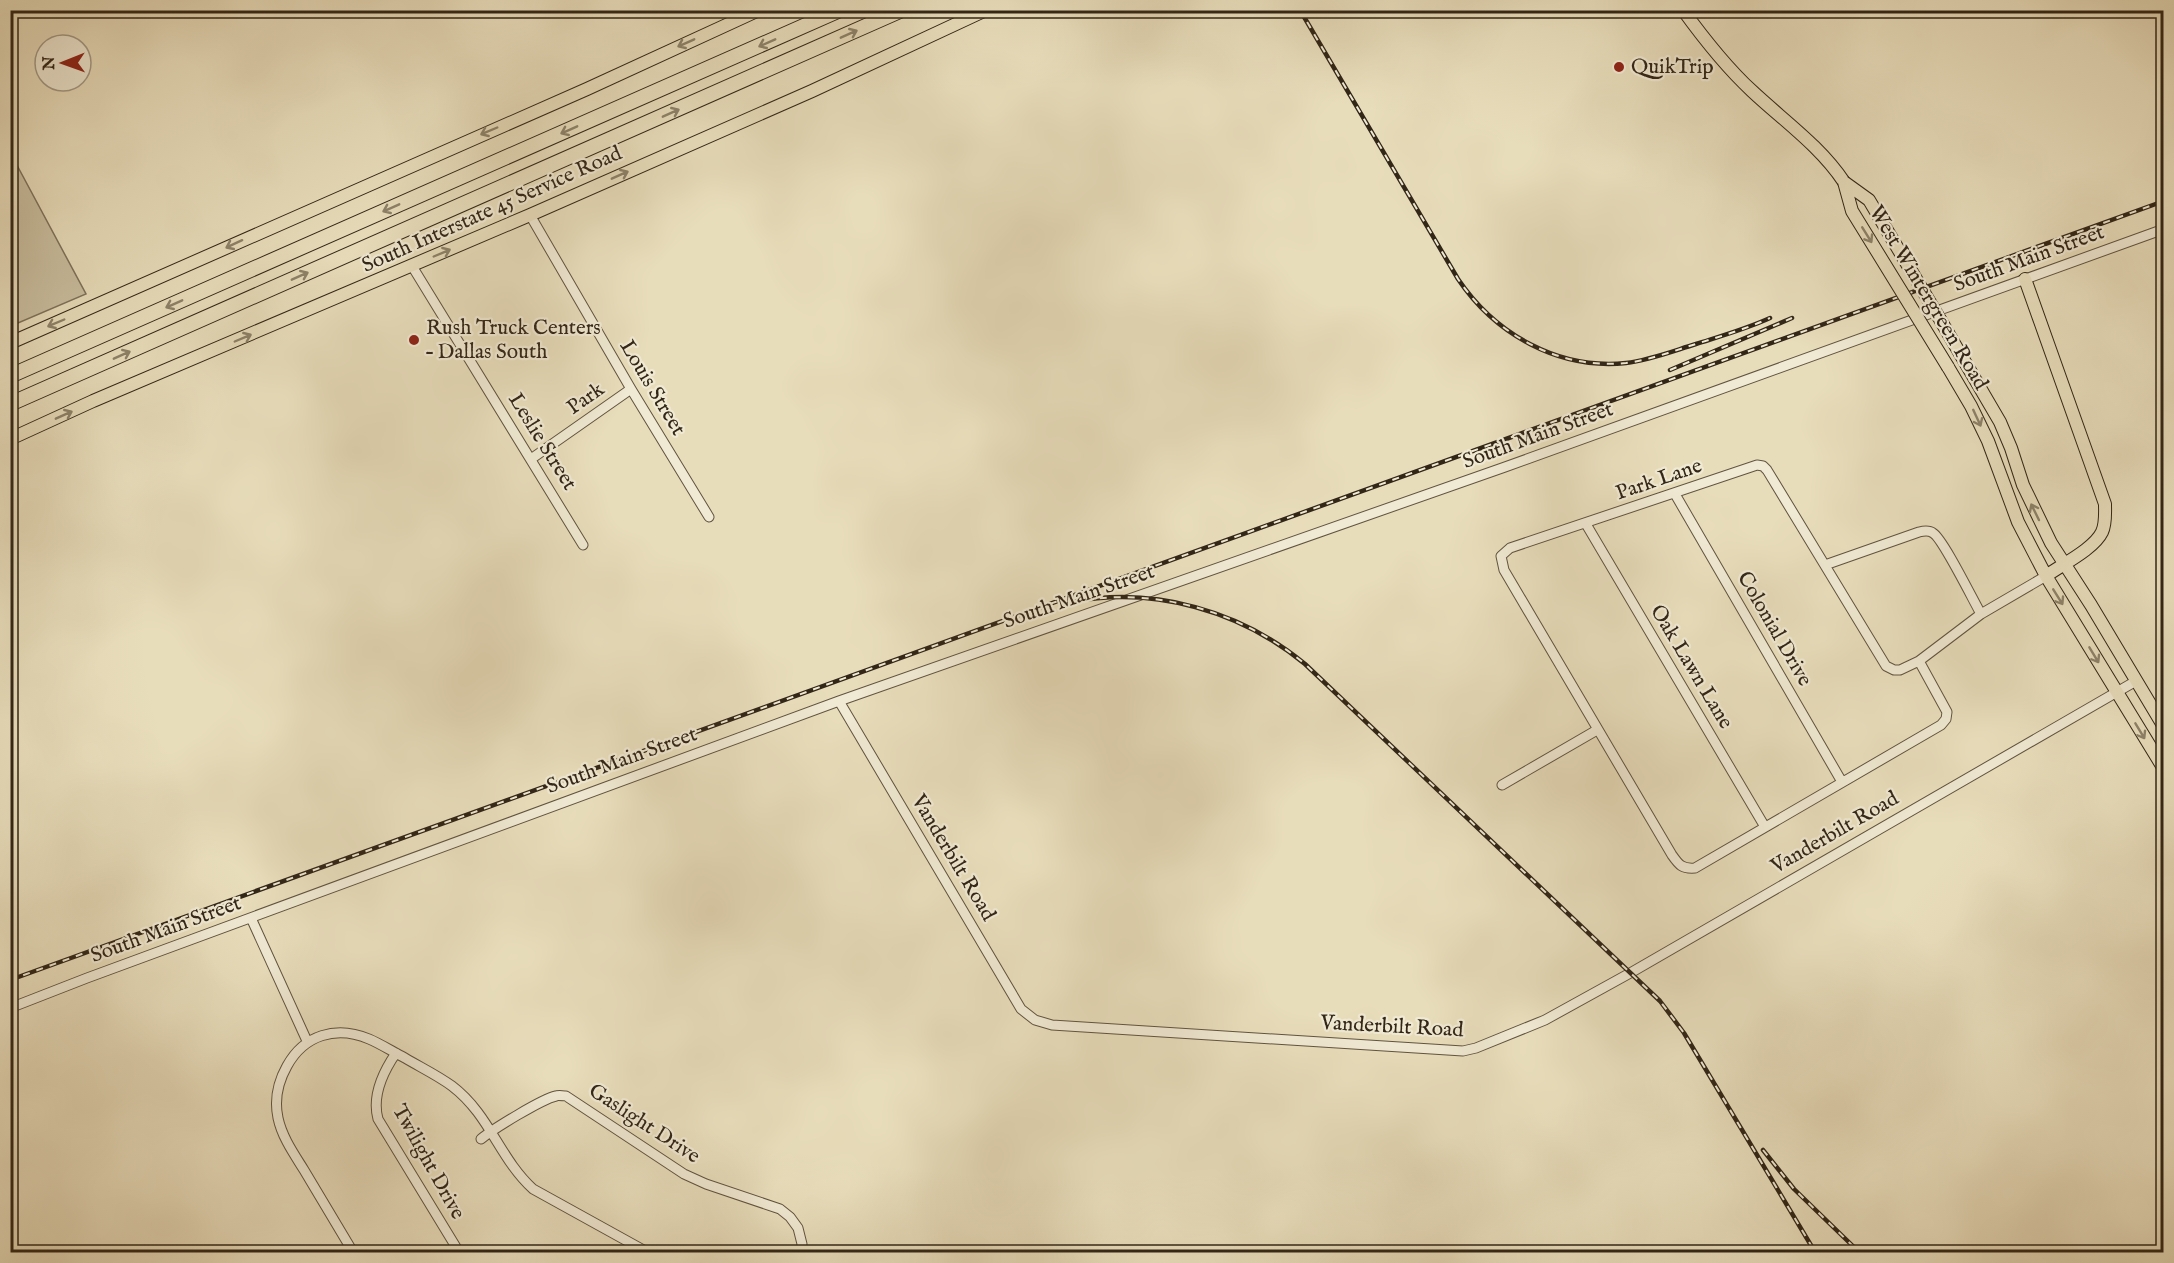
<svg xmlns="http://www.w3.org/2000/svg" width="2174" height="1263" font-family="'IM FELL English',serif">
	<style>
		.green { fill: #c9be9f; stroke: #7e725b; stroke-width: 1.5 }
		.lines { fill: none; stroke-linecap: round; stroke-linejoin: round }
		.minor-casing { stroke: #605440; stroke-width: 11 }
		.major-casing { stroke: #322617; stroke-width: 14 }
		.highway-casing { stroke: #322617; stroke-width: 16 }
		.minor { stroke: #f0e9d3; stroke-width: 9 }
		.major { stroke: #e8ddbb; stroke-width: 12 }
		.highway { stroke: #e8ddbb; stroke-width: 14 }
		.rail-casing { stroke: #322617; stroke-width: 4.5 }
		.rail { stroke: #f0e9d3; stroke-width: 2; stroke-dasharray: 7; stroke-linecap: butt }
		.major-bridge-casing { stroke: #322617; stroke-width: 14; stroke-linecap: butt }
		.major-bridge { stroke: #e8ddbb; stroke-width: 12 }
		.oneway { stroke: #8d8269 }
		.poi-dot { fill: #8f2418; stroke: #f0e9d3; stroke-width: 2 }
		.labels { text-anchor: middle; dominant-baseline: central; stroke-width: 4.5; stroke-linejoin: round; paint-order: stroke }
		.poi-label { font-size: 21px; fill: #322617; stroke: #f0e9d3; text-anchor: start }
		.street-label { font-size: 21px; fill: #322617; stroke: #f0e9d3 }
	</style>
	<rect width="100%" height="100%" fill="#e8ddbb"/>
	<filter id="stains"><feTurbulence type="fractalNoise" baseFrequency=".00333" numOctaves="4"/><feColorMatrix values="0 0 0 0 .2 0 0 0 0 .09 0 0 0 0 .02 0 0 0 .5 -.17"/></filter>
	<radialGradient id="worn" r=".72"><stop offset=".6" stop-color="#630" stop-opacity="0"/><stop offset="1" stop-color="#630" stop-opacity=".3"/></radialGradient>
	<!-- green -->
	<path class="green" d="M11 154 86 294 11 326H10Z"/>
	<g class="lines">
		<!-- minor casing -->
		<g class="minor-casing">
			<path id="minor" d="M530 215 631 389 709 517
				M412 266 583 545
				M531 459 631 389
				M1675 494 1842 782
				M1586 524 1765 827
				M1825 565 1919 532C1923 531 1929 530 1933 533 1943 539 1973 600 1981 614
				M1919 661 1947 712 1946 719 1941 725 1695 868C1682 869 1679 865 1672 855L1504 570 1501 556 1510 548 1757 465 1763 466 1767 470 1886 666 1894 670H1900L1919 661 1981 614 2046 576
				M839 701 1021 1009 1035 1020 1052 1025 1463 1051 1476 1048 1545 1020 1632 972 2136 681
				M1502 785 1597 730
				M251 918 307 1041
				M10 1008 87 978 839 701 1505 467 2164 229
				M396 1053C383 1072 372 1097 378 1119L459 1252
				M481 1139C493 1129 542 1099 556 1096 558 1095 565 1096 566 1096L684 1174 706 1184 780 1209 790 1217 798 1228 802 1244 801 1252
				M353 1252C337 1225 321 1198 304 1170 294 1154 282 1137 278 1118 274 1099 278 1082 287 1066 304 1035 336 1025 369 1039 381 1044 393 1052 405 1058 420 1067 437 1075 452 1086 490 1115 499 1158 533 1189L647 1252"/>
		</g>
		<!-- major casing -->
		<g class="major-casing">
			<path id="major" d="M1683 10C1704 39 1726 67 1752 91 1784 121 1820 146 1844 182
				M2025 279 2105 504C2105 513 2106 524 2102 532 2094 549 2061 565 2046 576
				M1941 321 2000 422 2011 448 2023 485 2051 543 2091 605 2164 727
				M10 343 587 89 759 10
				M1948 367 1971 406 1988 441 2018 522 2046 576 2164 769
				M10 439 93 401 530 215 812 91 986 10"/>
		</g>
		<!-- highway casing -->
		<g class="highway-casing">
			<path id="highway" d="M10 376 840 10
				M10 404 902 10"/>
		</g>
		<!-- minor -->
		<use href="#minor" class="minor"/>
		<!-- major -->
		<use href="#major" class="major"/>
		<!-- highway -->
		<use href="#highway" class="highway"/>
		<!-- rail casing -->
		<g class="rail-casing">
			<path id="rail" d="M1300 10 1458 279C1495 334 1558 370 1626 363 1650 360 1673 351 1696 344 1721 336 1746 329 1770 318
				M1670 370 1792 318
				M1072 602C1154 586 1241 611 1305 664L1660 1001 1684 1033 1815 1252
				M10 980 2164 201
				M1763 1150 1794 1189 1859 1252"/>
		</g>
		<!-- rail -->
		<use href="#rail" class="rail"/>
		<!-- major-bridge casing -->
		<g class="major-bridge-casing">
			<path id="major-bridge" d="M1844 182 1852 211 1948 367
				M1844 182 1869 200 1941 321"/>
		</g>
		<!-- major-bridge -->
		<use href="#major-bridge" class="major-bridge"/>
	</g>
	<!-- one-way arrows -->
	<defs><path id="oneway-shaft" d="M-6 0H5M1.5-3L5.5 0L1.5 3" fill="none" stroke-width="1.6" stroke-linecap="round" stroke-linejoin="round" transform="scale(1.5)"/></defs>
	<g class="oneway">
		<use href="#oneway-shaft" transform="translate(849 34) rotate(-24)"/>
		<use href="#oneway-shaft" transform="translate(686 43) rotate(156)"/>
		<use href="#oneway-shaft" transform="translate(767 43) rotate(156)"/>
		<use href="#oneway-shaft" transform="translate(671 113) rotate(-24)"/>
		<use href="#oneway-shaft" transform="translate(569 130) rotate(156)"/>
		<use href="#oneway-shaft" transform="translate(489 131) rotate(157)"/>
		<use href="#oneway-shaft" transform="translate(620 175) rotate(-24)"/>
		<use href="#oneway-shaft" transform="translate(391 208) rotate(156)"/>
		<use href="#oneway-shaft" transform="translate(1867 235) rotate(58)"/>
		<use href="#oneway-shaft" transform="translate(234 244) rotate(155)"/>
		<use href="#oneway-shaft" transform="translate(442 253) rotate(-23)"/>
		<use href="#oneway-shaft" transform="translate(300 276) rotate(-24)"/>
		<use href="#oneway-shaft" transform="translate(174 304) rotate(156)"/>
		<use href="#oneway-shaft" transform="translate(56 323) rotate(157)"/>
		<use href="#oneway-shaft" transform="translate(243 338) rotate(-23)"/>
		<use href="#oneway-shaft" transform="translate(122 355) rotate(-24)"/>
		<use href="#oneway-shaft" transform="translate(64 415) rotate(-24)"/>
		<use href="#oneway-shaft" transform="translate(1977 418) rotate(65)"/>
		<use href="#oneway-shaft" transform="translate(2035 512) rotate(-116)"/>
		<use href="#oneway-shaft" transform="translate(2058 597) rotate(58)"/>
		<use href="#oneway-shaft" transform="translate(2094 655) rotate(59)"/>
		<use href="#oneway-shaft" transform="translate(2140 731) rotate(59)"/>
	</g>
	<!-- markers -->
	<g class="poi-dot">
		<circle cx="1619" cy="67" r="6"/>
		<circle cx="414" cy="340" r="6"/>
	</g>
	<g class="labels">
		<!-- poi labels -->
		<g class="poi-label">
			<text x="1631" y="67">QuikTrip</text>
			<text x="426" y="328">Rush Truck Centers<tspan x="426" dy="24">– Dallas South</tspan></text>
		</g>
		<!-- street labels -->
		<g class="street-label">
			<text transform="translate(492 210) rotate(-24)">South Interstate 45 Service Road</text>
			<text transform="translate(2029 259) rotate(-20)">South Main Street</text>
			<text transform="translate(1928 298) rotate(59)">West Wintergreen Road</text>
			<text transform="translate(652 388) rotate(59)">Louis Street</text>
			<text transform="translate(586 399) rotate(-35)">Park</text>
			<text transform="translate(1538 436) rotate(-20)">South Main Street</text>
			<text transform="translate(542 442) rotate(58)">Leslie Street</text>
			<text transform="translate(1659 480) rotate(-19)">Park Lane</text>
			<text transform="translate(1079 597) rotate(-19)">South Main Street</text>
			<text transform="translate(1774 629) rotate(60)">Colonial Drive</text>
			<text transform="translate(1691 667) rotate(59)">Oak Lawn Lane</text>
			<text transform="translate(622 761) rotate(-20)">South Main Street</text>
			<text transform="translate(1835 833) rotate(-30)">Vanderbilt Road</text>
			<text transform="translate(953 858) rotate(59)">Vanderbilt Road</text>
			<text transform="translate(166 930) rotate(-20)">South Main Street</text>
			<text transform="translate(1392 1027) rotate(3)">Vanderbilt Road</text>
			<text transform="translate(644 1124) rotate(33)">Gaslight Drive</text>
			<text transform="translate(428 1162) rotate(61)">Twilight Drive</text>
		</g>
	</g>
	<!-- margin -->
	<rect width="2174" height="1263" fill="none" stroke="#e8ddbb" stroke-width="36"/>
	<rect x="12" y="12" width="2150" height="1239" fill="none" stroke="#322617" stroke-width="3"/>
	<rect x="18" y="18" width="2138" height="1227" fill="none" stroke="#322617" stroke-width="1.5"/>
	<!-- north arrow -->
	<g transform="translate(63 63) rotate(269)"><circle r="28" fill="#f0e9d3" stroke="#a49b88" stroke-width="1.5"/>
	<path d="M0-4.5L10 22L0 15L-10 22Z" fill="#8f2418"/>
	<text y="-9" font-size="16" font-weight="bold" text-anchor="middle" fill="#322617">N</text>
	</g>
	<rect width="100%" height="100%" filter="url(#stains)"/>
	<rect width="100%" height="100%" fill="url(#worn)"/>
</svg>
